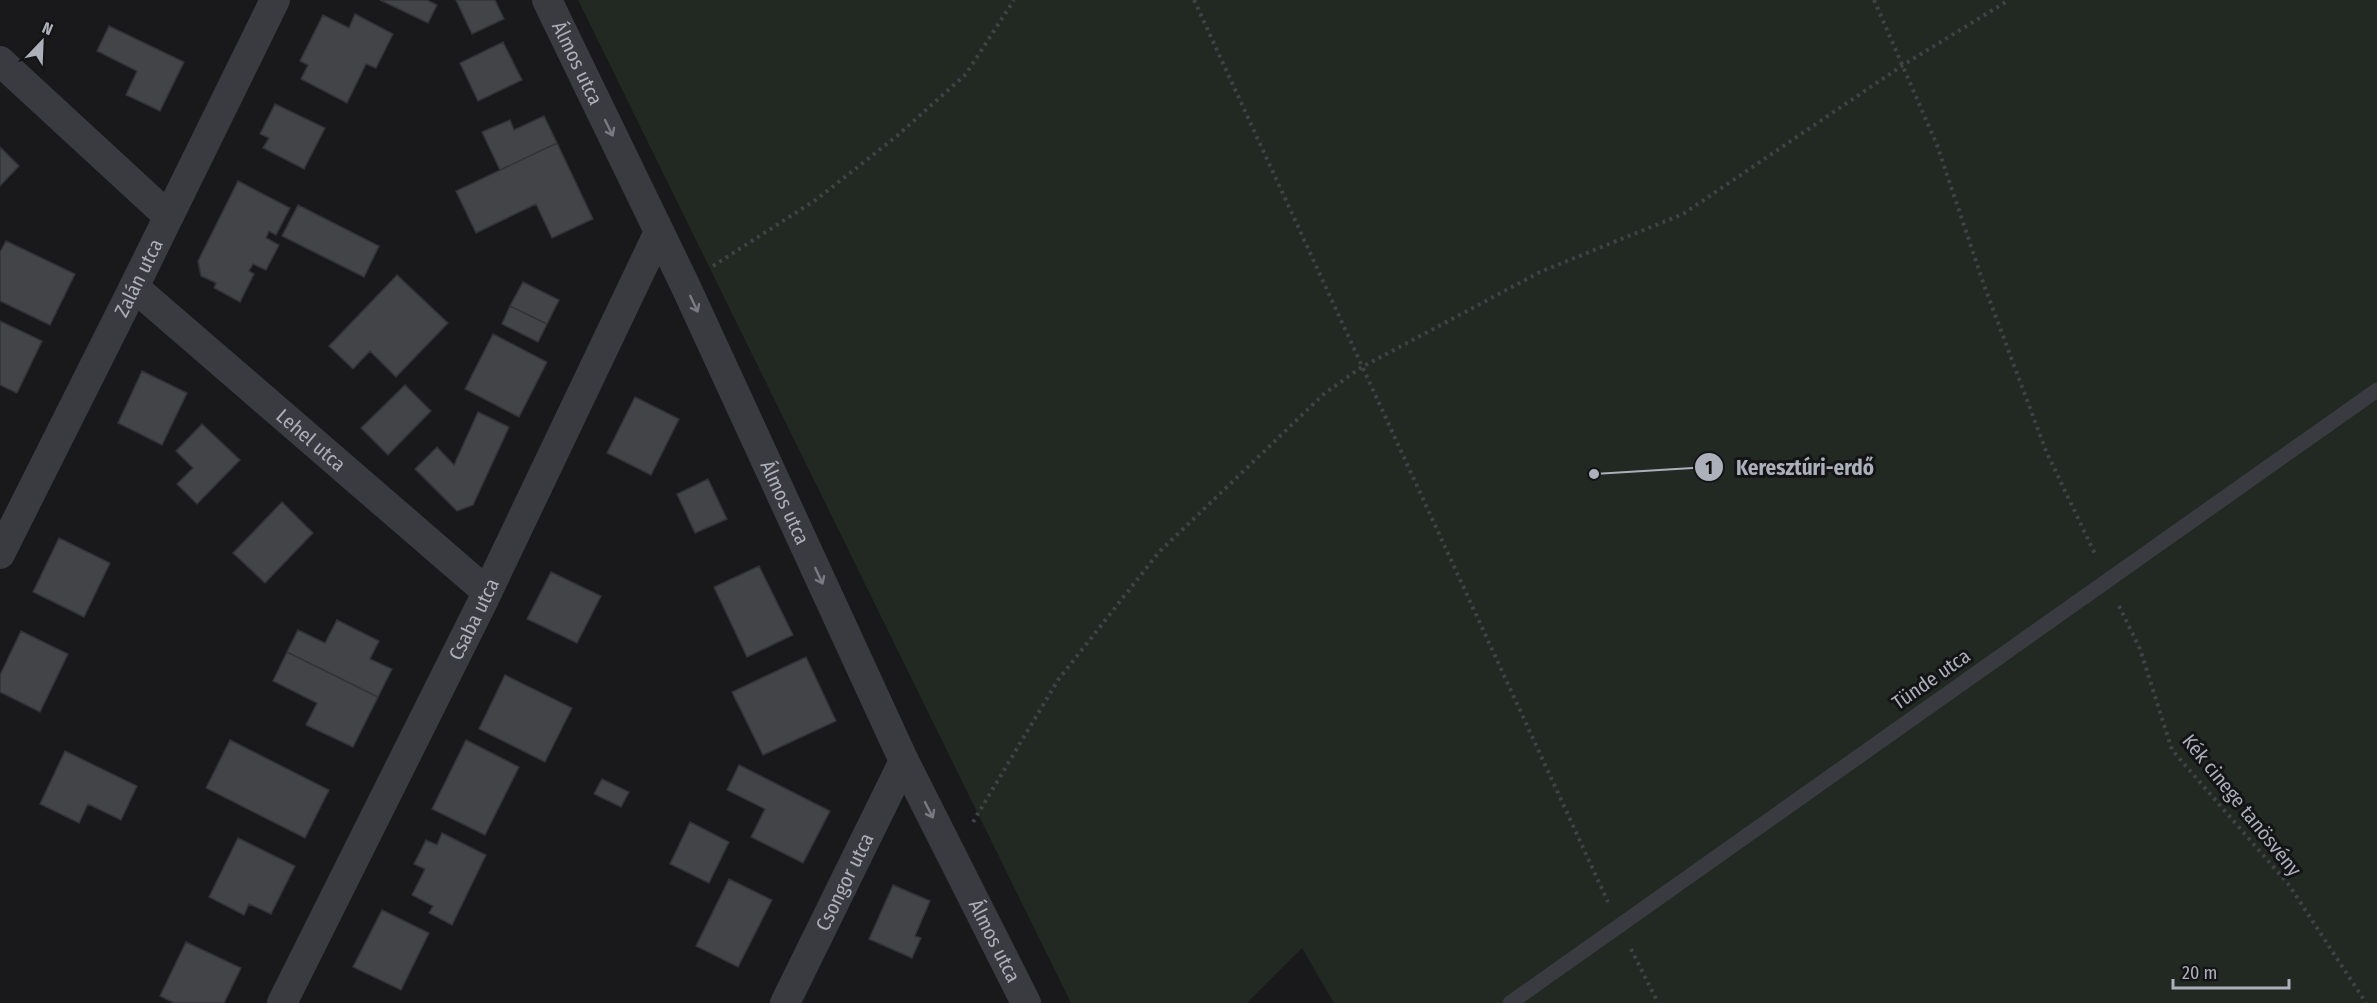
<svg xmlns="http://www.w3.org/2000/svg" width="2377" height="1003" font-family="'Fira Sans Condensed',sans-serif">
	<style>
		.green { fill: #212922 }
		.building { fill: #434448; stroke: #333337; stroke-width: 1.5 }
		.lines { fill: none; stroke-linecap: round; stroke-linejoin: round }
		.path { stroke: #404247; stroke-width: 4; stroke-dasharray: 3 4.5; stroke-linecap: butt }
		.lane { stroke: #3a3b40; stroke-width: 15 }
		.street { stroke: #3a3b40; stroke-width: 30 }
		.oneway { stroke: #797b83 }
		.labels { text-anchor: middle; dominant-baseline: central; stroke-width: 6; stroke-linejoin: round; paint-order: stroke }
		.street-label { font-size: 20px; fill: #acb0ba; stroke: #141416 }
		.leader { fill: none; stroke: #acb0ba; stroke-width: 2 }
		.callout-dot { fill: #acb0ba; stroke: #141416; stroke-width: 2 }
		.mark-label { font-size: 18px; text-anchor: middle; font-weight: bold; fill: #111 }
		.callout-label { font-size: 21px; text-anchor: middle; font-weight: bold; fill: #acb0ba; stroke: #141416; stroke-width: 6; stroke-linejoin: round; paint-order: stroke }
	</style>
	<rect width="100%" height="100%" fill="#19191b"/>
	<!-- green -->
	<path class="green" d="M578 0H2377V1003H1334L1302 948 1247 1003H1071Z"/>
	<!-- building -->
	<path class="building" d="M380 0H427L437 5 428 23Z
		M456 0H495L504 19 472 34Z
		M355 14 393 34 376 68 366 64 347 103 301 79 308 65 300 61 323 15 349 28Z
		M109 26 184 62 160 111 126 95 137 71 97 51Z
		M503 42 522 80 478 101 460 63Z
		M275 104 325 128 304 169 263 148 269 138 260 134Z
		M544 116 557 143 500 170 482 132 510 120 514 130Z
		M557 143 593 219 552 238 536 204 476 233 456 191Z
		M0 147 19 166 0 186Z
		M238 181 290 208 276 235 269 231 266 238 279 245 266 270 253 264 249 271 254 274 240 302 214 288 216 283 201 276 198 261Z
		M298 205 379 246 364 277 282 236Z
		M6 241 75 274 50 325 0 301V252Z
		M397 275 448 323 396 377 370 351 353 369 329 346Z
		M523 282 559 300 547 324 510 306Z
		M510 306 547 324 538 342 502 324Z
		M0 321 42 341 17 393 0 385Z
		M493 334 547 362 519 417 465 389Z
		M142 371 187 393 162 445 118 423Z
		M405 385 431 411 388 455 361 428Z
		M635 397 679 419 651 475 607 453Z
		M478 412 509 427 473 505 457 511 415 469 437 447 454 465Z
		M202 424 240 460 197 504 177 484 193 468 176 451Z
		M708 479 727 519 695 533 677 494Z
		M282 502 313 533 265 583 233 553Z
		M59 538 110 563 84 617 33 592Z
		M759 566 793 635 747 657 714 587Z
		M551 572 601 596 577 643 527 619Z
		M337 620 379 641 370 659 392 669 378 697 287 652 298 630 325 643Z
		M21 631 68 654 40 712 0 692V675Z
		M287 652 378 697 353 747 306 725 317 703 273 681Z
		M806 657 836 721 763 755 732 692Z
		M505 675 572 708 545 762 479 729Z
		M230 740 329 790 305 838 206 788Z
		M466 740 519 767 485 835 432 809Z
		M65 751 137 786 121 820 88 804 79 823 40 804Z
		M739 765 830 811 803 863 751 837 765 809 727 790Z
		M602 779 629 792 621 807 594 794Z
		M690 822 729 842 709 883 670 864Z
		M442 833 486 855 452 925 429 913 433 906 412 895 425 869 414 864 426 840 437 845Z
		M238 838 295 866 271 914 249 904 244 915 209 897Z
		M729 879 772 900 738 967 696 946Z
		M893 885 930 901 915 936 921 938 912 958 869 939Z
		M382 910 429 933 401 990 353 967Z
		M186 942 241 968 224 1003H174L160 996Z"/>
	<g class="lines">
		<!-- path -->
		<path class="path" d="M1194 0 1608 902
			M1874 0 1937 145 1984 285 2046 451 2096 556
			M713 266 817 199 897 136 966 74 1014 0
			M2119 606 2140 649 2172 750 2289 885 2366 1003
			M973 822 1058 680 1159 552 1325 393 1362 367 1540 272 1683 214 1903 65 2009 0
			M1631 949 1658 1003"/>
		<!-- lane -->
		<path class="lane" d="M1510 1003 2377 390"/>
		<!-- street -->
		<g class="street">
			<path id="s1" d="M547 0 685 285 904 761 1026 1003"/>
			<path d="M0 61 168 216"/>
			<path id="s2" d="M134 287 487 592"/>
			<path id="s3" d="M0 554 134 287 275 0"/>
			<path id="s4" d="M282 1003 482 603 659 232"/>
			<path id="s5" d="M785 1003 904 761"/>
		</g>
	</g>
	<!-- one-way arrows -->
	<defs><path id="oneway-shaft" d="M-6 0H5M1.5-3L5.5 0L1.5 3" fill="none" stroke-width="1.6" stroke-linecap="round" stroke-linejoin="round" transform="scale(1.5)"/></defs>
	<g class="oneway">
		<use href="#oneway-shaft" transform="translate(609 128) rotate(64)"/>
		<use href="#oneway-shaft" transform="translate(694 304) rotate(65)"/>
		<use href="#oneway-shaft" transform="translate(819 576) rotate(65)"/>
		<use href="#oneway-shaft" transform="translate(929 810) rotate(63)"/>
	</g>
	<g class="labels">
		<!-- street labels -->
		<g class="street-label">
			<text stroke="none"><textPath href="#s1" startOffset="70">Álmos utca</textPath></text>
			<text stroke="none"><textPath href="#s3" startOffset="309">Zalán utca</textPath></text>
			<text stroke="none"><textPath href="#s2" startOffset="234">Lehel utca</textPath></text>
			<text stroke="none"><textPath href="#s1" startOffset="556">Álmos utca</textPath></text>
			<text stroke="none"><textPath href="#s4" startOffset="429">Csaba utca</textPath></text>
			<text transform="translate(1931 679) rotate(-35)">Tünde utca</text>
			<text transform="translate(2242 805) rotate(51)">Kék cinege tanösvény</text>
			<text stroke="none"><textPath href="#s5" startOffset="135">Csongor utca</textPath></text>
			<text stroke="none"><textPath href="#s1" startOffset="1042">Álmos utca</textPath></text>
		</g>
	</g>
	<!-- callouts -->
	<path class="leader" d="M1594 474L1709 467"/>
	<g class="callout-dot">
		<circle cx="1594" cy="474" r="6"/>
		<circle cx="1709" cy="467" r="15"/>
	</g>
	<g class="mark-label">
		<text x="1709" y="474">1</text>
	</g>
	<g class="callout-label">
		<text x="1805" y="475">Keresztúri-erdő</text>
	</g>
	<!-- north arrow -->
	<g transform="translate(42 42) rotate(23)" stroke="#141416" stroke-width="4.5" paint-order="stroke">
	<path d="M0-4.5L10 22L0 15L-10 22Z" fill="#acb0ba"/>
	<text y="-9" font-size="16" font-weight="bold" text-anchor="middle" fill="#acb0ba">N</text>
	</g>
	<!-- scale -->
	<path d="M2173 979v9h116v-9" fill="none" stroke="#acb0ba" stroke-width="3"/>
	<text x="2182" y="979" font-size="18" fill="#acb0ba" stroke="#141416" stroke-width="4.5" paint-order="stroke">20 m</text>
</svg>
